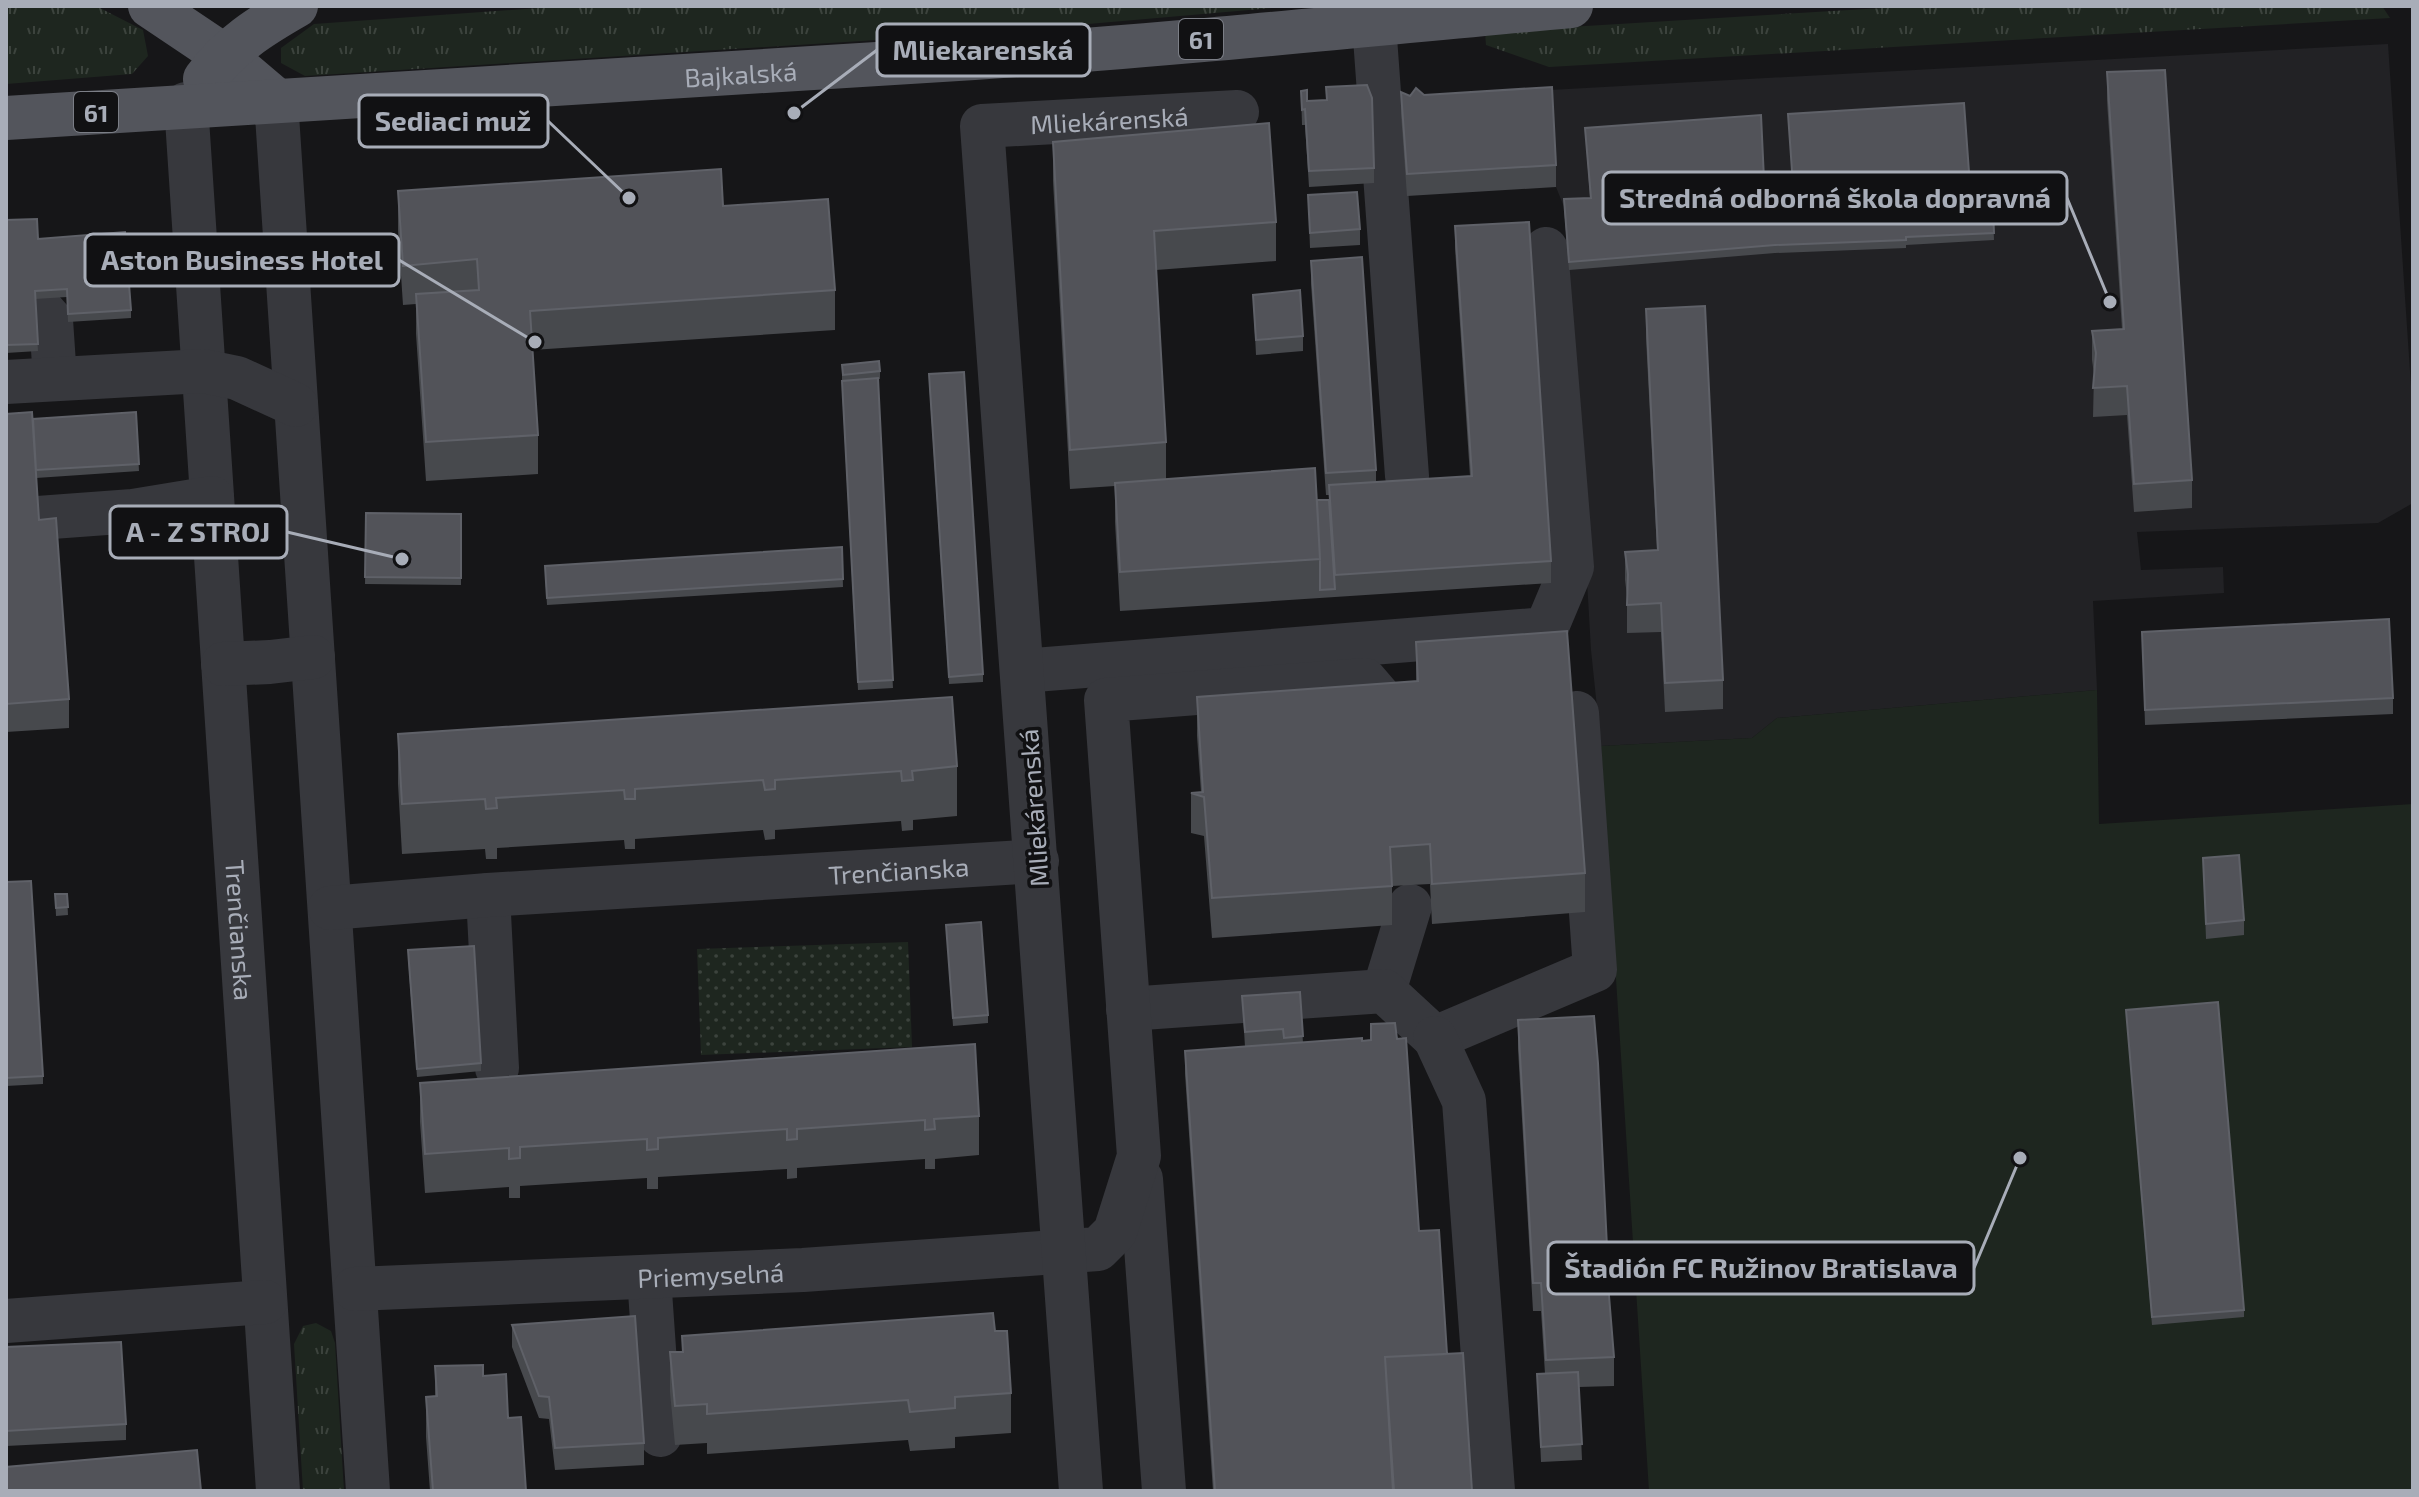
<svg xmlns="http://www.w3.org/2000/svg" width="2419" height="1497" font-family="'Exo 2',sans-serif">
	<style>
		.built { fill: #222225 }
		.grass { fill: url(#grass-tufts) }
		.park { fill: url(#park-dots) }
		.pitch { fill: #1e261f }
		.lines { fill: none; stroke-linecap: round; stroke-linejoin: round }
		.minor { stroke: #37383d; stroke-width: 44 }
		.major { stroke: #53555c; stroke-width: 44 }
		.wall { fill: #47494d }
		.building { fill: #525359; stroke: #5f6168; stroke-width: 2 }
		.labels { text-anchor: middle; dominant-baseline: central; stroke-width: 7; stroke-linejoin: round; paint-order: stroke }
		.shield { fill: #111113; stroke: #7b7e86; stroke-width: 2 }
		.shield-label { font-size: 24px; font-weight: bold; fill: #a8adb8 }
		.street-label { font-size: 26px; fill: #a8adb8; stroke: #111113 }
		.leader { fill: none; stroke: #a8adb8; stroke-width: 3 }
		.callout-dot { fill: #a8adb8; stroke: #111113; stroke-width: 3 }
		.callout { fill: #111113; stroke: #a8adb8; stroke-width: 3 }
		.callout-label { font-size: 28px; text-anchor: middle; font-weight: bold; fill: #a8adb8 }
	</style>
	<defs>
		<pattern id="grass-tufts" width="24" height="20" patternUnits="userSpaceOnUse" patternTransform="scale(2)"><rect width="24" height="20" fill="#1e261f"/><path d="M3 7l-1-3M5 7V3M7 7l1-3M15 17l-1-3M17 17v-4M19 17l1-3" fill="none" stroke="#3c433d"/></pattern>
		<pattern id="park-dots" width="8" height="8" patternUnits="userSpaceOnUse" patternTransform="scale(2)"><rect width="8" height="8" fill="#1e261f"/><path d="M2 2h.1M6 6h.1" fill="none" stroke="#3c433d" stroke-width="1.8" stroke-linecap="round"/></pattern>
	</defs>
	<rect width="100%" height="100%" fill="#161618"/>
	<!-- built -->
	<path class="built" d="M2388 44 2413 416V503L2378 523 2137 532 2141 570 2223 567 2224 593 2093 601 2097 690 1777 718 1752 738 1601 746 1591 650 1569 270 1564 207 1556 187 1550 90Z"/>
	<!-- grass -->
	<path class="grass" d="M6 6H96L143 30 148 56 132 74 6 84Z
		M567 6H1294L972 34 305 76 281 63V48L314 24Z
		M1916 6H2382L2390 18 1549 67 1486 45 1485 32Z
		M316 1323 331 1331 335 1343 344 1491H303L294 1344 303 1326Z"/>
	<!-- park -->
	<path class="park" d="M908 942 912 1047 701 1055 697 949Z"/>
	<!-- pitch -->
	<path class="pitch" d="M2097 690 2099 824 2413 804V1491H1649L1601 746 1752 738 1777 718Z"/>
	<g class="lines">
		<!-- minor -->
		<g class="minor">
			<path d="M1374 24 1407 476"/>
			<path d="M276 100 368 1491"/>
			<path id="s1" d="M186 104 278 1491"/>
			<path d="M35 302 51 320 55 379"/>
			<path d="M6 382 203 371 237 378 296 405"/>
			<path d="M38 518 133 511 212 498"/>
			<path d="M223 664 270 662 313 657"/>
			<path d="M1022 671 1546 629 1572 567 1546 249"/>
			<path d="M488 895 497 1068"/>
			<path id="s2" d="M330 908 488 895 1037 861"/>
			<path d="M1384 991 1410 906"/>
			<path d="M1128 1009 1384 991 1435 1038 1595 970 1577 713"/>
			<path d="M1435 1038 1464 1101 1493 1491"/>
			<path d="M1141 1179 1164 1491"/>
			<path d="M649 1277 660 1435"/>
			<path id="s3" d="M355 1289 803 1270 1098 1249 1115 1232 1139 1156 1106 700 1365 680 1396 716"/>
			<path d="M6 1321 265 1302"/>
			<path id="s4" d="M1081 1491 982 126 1237 112"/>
		</g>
		<!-- major -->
		<g class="major">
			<path d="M150 6 223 55 276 100"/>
			<path d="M205 79C229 46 261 26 296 6"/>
			<path id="s5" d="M6 118C329 96 652 80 974 58 1173 45 1372 24 1571 6"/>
		</g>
	</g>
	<!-- wall -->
	<path class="wall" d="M2107 72 2192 480V508L2134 512 2127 415 2093 417 2094 374 2092 360V331L2122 329 2107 101Z
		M1301 91 1307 101 1374 168V183L1309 187 1305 125H1302Z
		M1401 92 1410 96 1424 95 1556 165V187L1407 196 1401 114Z
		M1585 128 1765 201 1992 185 1994 240 1906 245V248L1775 253 1569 270 1564 207 1590 198Z
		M1053 142 1276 222V261L1156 270 1166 442V479L1317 500H1329V495H1326L1311 284V261L1376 470V482L1470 476 1455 248V226L1551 561V583L1120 611 1115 522V486L1070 489 1053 181Z
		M398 191 723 206 835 290V330L532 350 538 435V474L426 481 416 334V304L403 305 398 230Z
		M1308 195 1360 229V245L1310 248Z
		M6 220 38 239 131 310V318L68 322 67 297 35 299 38 351 6 353Z
		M1253 295 1303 336V351L1256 355Z
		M1646 309 1723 680V709L1665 712 1661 632 1627 633V596L1625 580V552L1657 550 1646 338Z
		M842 365 880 371V379H878L893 688 858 690 842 389Z
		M929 382 983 674V682L949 684Z
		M136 412 139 471 36 478 39 520 69 699V728L6 732V414L33 419Z
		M366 513 461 514V585L365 584Z
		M842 547 843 587 547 605 545 573Z
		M2142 632 2393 698V714L2145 725Z
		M1416 642 1585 873V912L1432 924 1430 884 1392 886V925L1212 938 1204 836 1191 833V793L1201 792 1197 736V697L1416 681Z
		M398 734 957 766V816L913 820V830L902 831 901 821 775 830V839L765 840 763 830 635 839V849H625L624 840 497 848V859H486L485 849 402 854 398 784Z
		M2203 858 2244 920V935L2206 939Z
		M6 882 43 1076V1084L6 1086Z
		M55 894H67L68 915 56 916Z
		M946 925 988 1015V1023L953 1026Z
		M408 958 481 1063V1071L417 1077Z
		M1300 992 1303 1043 1371 1040V1024L1447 1354 1472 1491H1213L1185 1074V1051L1245 1047 1242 996Z
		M2126 1010 2244 1310V1317L2152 1325Z
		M1518 1020 1607 1247V1272L1614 1357V1386L1579 1387 1582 1460 1541 1462 1537 1374H1545L1541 1311H1533L1518 1049Z
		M420 1083 979 1116V1155L935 1159V1169H925V1159L797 1168V1178L787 1179V1169L658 1177V1189H647V1178L520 1186V1198H509V1187L425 1193 420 1122Z
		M512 1325 644 1443V1465L555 1470 549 1419 539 1418 512 1347Z
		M995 1331 1011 1393V1433L955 1437V1448L910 1451 908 1440 707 1454V1443L675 1445 670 1392V1352H682V1336Z
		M6 1347 126 1424V1440L6 1446Z
		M435 1366 483 1376 508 1418 526 1491H430L426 1437V1397L435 1396Z"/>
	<!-- building -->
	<path class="building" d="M2165 70 2192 480 2134 484 2127 386 2093 388 2096 353 2092 331 2124 329 2107 72Z
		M1367 85 1372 98 1374 168 1309 171 1305 109 1302 110 1301 91 1307 90V101L1327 100 1326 87Z
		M1552 87 1556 165 1407 174 1401 92 1410 96 1416 88 1424 95Z
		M1964 103 1970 186 1992 185 1994 233 1906 237V240L1775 245 1569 262 1564 199 1591 198 1585 128 1761 115 1765 201H1772L1794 199 1788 114Z
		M1269 123 1276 222 1154 231 1166 442 1070 450 1053 142Z
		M721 169 723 206 828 199 835 290 530 311 538 435 426 442 416 294 479 290 477 259 403 266 398 191Z
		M1357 192 1360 229 1310 233 1308 195Z
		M37 219 38 239 125 232 131 310 68 314 67 289 35 291 38 344 6 345V220Z
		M1529 222 1551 561 1335 575 1329 485 1472 476 1455 226Z
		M1362 257 1376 470 1326 473 1311 261Z
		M1300 290 1303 336 1256 340 1253 295Z
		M1705 306 1723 680 1665 683 1661 603 1627 605 1628 574 1625 552 1658 550 1646 309Z
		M879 361 880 371 843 375 842 365Z
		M964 372 983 674 949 677 929 374Z
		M878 378 893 680 858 682 842 381Z
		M32 412 39 520 56 518 69 699 6 704V414Z
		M136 412 139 464 36 470 33 419Z
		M1315 468 1320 559 1120 572 1115 483Z
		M1317 500H1329L1335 589 1320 590V559Z
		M366 513 461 514V578L365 577Z
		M842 547 843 579 547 598 545 566Z
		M2389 619 2393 698 2145 710 2142 632Z
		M1567 631 1585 873 1432 884 1430 844 1390 847 1392 886 1212 898 1204 797 1191 793 1203 792 1197 697 1418 681 1416 642Z
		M952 697 957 766 912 771 913 780 902 781 901 771 775 780V789L765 790 763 780 635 789V799H625L624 790 496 798 497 808 486 809 485 799 402 804 398 734Z
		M2239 855 2244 920 2206 924 2203 858Z
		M31 881 43 1076 6 1078V882Z
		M55 894H67L68 907 56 908Z
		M981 922 988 1015 953 1018 946 925Z
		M474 946 481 1063 417 1069 408 950Z
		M1300 992 1303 1036 1284 1038 1283 1029 1245 1032 1242 996Z
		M2218 1002 2244 1310 2152 1317 2126 1010Z
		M1594 1016 1598 1063 1607 1247H1605L1614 1357 1546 1360 1541 1283H1533L1518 1020Z
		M1395 1023 1397 1039 1406 1038 1419 1231 1439 1230 1447 1354 1385 1357 1393 1491H1215L1185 1051 1362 1038V1041L1371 1040V1024Z
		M975 1044 979 1116 934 1119 935 1129 925 1130V1120L797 1129V1139L787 1140V1129L658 1138V1149L647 1150V1139L520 1147V1158L509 1159V1148L425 1154 420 1083Z
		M993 1313 995 1331H1007L1011 1393 955 1397V1408L910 1412 908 1400 707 1414V1404L675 1406 670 1352H683L682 1336Z
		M635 1316 644 1443 555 1448 549 1397 539 1396 512 1325Z
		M121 1342 126 1424 6 1431V1347Z
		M1463 1353 1472 1491H1394L1385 1357Z
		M483 1365V1376L506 1374 508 1418 521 1417 526 1491H433L426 1397 437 1396 435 1366Z
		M1578 1372 1582 1444 1541 1447 1537 1374Z
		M197 1450 201 1491H6V1467Z"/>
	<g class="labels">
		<!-- shield labels -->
		<g class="shield">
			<rect x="1179" y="19" width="44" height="40" rx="6"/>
			<rect x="74" y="92" width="44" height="40" rx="6"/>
		</g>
		<g class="shield-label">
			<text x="1201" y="39">61</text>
			<text x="96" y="112">61</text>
		</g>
		<!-- street labels -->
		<g class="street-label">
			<text stroke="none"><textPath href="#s5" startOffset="736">Bajkalská</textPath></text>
			<text stroke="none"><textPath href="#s4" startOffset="1496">Mliekárenská</textPath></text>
			<text transform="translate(1033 808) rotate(-94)">Mliekárenská</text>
			<text stroke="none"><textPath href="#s2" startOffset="570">Trenčianska</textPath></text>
			<text stroke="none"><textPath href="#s1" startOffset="828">Trenčianska</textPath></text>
			<text stroke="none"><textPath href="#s3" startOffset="356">Priemyselná</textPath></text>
		</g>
	</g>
	<!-- callouts -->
	<path class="leader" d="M794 113L877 50M629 198L548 121M2110 302L2067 198M535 342L399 260M402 559L287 532M2020 1158L1974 1268"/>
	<g class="callout-dot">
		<circle cx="794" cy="113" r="8"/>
		<circle cx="629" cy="198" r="8"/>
		<circle cx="2110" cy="302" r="8"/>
		<circle cx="535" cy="342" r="8"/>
		<circle cx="402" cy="559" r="8"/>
		<circle cx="2020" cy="1158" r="8"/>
	</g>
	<g class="callout">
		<rect x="877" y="24" width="213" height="52" rx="8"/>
		<rect x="359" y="95" width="189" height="52" rx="8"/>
		<rect x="1603" y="172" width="464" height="52" rx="8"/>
		<rect x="85" y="234" width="314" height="52" rx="8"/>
		<rect x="110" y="506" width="177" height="52" rx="8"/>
		<rect x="1548" y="1242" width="426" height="52" rx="8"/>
	</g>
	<g class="callout-label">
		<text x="983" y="60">Mliekarenská</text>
		<text x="453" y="131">Sediaci muž</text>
		<text x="1835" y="208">Stredná odborná škola dopravná</text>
		<text x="242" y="270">Aston Business Hotel</text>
		<text x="198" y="542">A - Z STROJ</text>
		<text x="1761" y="1278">Štadión FC Ružinov Bratislava</text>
	</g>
	<!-- border -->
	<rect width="2419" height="1497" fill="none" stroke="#a8adb8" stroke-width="16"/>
</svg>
